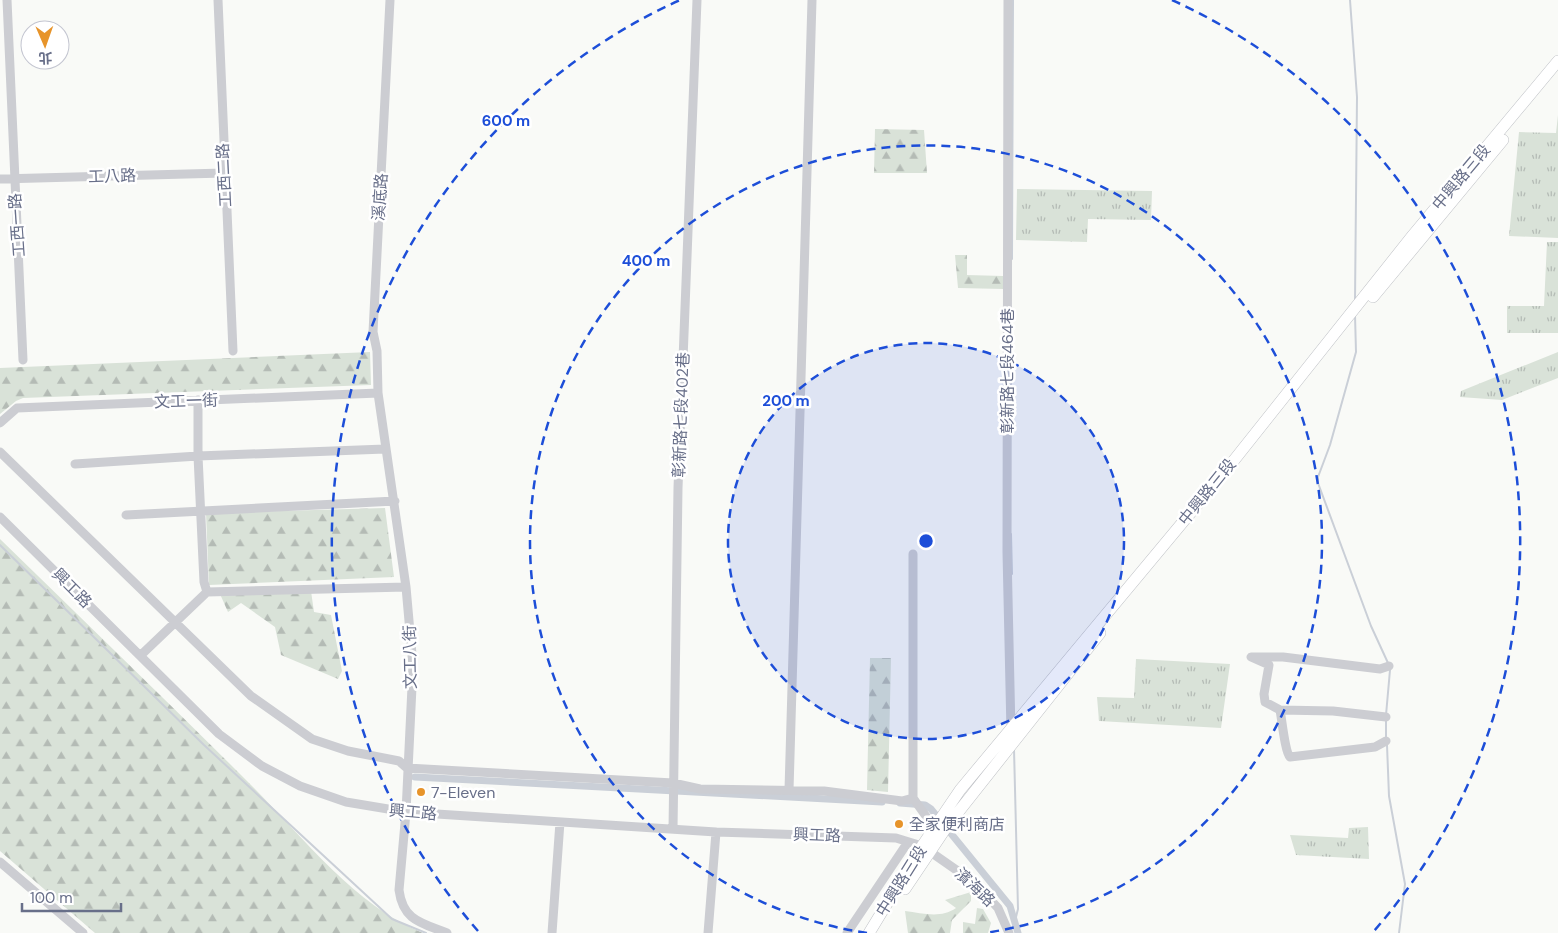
<svg xmlns="http://www.w3.org/2000/svg" width="1558" height="933" font-family="'DM Sans','Noto Sans TC',sans-serif">
	<style>
		.grass { fill: url(#grass-tufts) }
		.forest { fill: url(#forest-firs) }
		.lines { fill: none; stroke-linecap: round; stroke-linejoin: round }
		.stream { stroke: #cacfd7; stroke-width: 2 }
		.canal { stroke: #cacfd7; stroke-width: 7 }
		.major-casing { stroke: #bec0c5; stroke-width: 12 }
		.minor { stroke: #cccdd2; stroke-width: 9 }
		.major { stroke: #fff; stroke-width: 11 }
		.ring { fill: none; stroke: #1d4ed8; stroke-width: 2.5; stroke-dasharray: 9 6 }
		.poi-dot { fill: #e7942a; stroke: #fff; stroke-width: 2 }
		.labels { text-anchor: middle; dominant-baseline: central; stroke-width: 5; stroke-linejoin: round; paint-order: stroke }
		.street-label { font-size: 16px; fill: #686f89; stroke: #fff }
		.poi-label { font-size: 16px; fill: #686f89; stroke: #fff; text-anchor: start }
		.centre { fill: #1d4ed8; stroke: #fff; stroke-width: 2.5 }
		.ring-label { font-size: 15px; text-anchor: middle; font-weight: bold; fill: #1d4ed8; stroke: #fff; stroke-width: 5; stroke-linejoin: round; paint-order: stroke }
	</style>
	<defs>
		<pattern id="grass-tufts" width="24" height="20" patternUnits="userSpaceOnUse" patternTransform="scale(1.25)"><rect width="24" height="20" fill="#d9e2d8"/><path d="M3 7l-1-3M5 7V3M7 7l1-3M15 17l-1-3M17 17v-4M19 17l1-3" fill="none" stroke="#b4bbb5"/></pattern>
		<pattern id="forest-firs" width="22" height="20" patternUnits="userSpaceOnUse" patternTransform="scale(1.25)"><rect width="22" height="20" fill="#d9e2d8"/><path d="M5 1l3.5 6h-7zM16 11l3.5 6h-7z" fill="#b4bbb5"/></pattern>
	</defs>
	<rect width="100%" height="100%" fill="#f9faf7"/>
	<!-- grass -->
	<path class="grass" d="M1558 115V238L1509 236 1519 132 1556 133Z
		M1017 189 1152 191 1151 220 1088 219 1087 242 1016 240Z
		M1547 242H1558V333H1507V306H1544Z
		M1558 352V378L1502 400 1460 397 1461 391Z
		M1136 659 1230 664 1221 728 1099 721 1097 697 1134 698Z
		M1368 827 1369 859 1296 855 1290 835 1348 838 1349 828Z"/>
	<!-- forest -->
	<path class="forest" d="M875 129 924 130 927 173H874Z
		M955 255H967V275L1003 276 1004 289 958 288Z
		M370 352 371 385 23 398 16 401 0 414V368Z
		M385 508 394 577 209 585 206 513Z
		M0 539C83 620 167 701 249 783 301 834 353 905 423 933H95L0 851Z
		M311 591 314 612 331 615 342 671 338 679 281 655 275 627 241 603 228 612 220 594Z
		M870 658H891L888 792 867 790Z
		M971 892V901L952 920 950 933H908L905 911C923 913 940 919 956 908L945 900Z
		M977 908 983 909 991 923 988 933H963V922L975 924Z"/>
	<g class="lines">
		<!-- stream -->
		<path class="stream" d="M1350 0 1357 97 1355 300
			M1012 259 1013 0
			M1355 315 1356 352 1330 445 1318 477V483L1371 626 1388 663
			M1011 534 1012 574
			M0 545 204 745 392 919 426 933
			M1386 715 1390 670
			M1386 720V737
			M1387 745 1389 796 1405 884 1399 933
			M1014 749 1018 909 1015 921"/>
		<!-- canal -->
		<path class="canal" d="M415 777 882 802
			M900 803 925 805 931 809 1010 906 1018 933"/>
		<!-- major casing -->
		<g class="major-casing">
			<path id="major" d="M1373 297 1503 140
				M905 889 948 825 1100 633
				M869 933 922 846 960 790 1227 469 1413 235 1558 61"/>
		</g>
		<!-- minor -->
		<path class="minor" d="M7 0 23 360
			M218 0 233 351
			M390 0 373 332 377 351 378 393 406 587 413 666 406 812 399 890C403 921 422 923 447 933
			M1008 0 1007 552 1011 732
			M0 179 224 173
			M198 400V456L204 582 207 592
			M0 423 17 408 378 393
			M0 452 251 696 312 739 348 751 399 761 407 768 673 783 700 789 824 791 902 801 913 798
			M75 464 198 456 385 449
			M126 515 395 501
			M0 517 219 734 262 766 300 786 346 802 406 812 716 832 896 838 922 846 975 883 998 908 1009 933
			M913 554V798L938 833
			M141 655 207 592 406 587
			M1280 710 1333 711 1386 717
			M1386 741 1375 747 1290 757C1285 752 1282 720 1280 710L1265 702 1264 694 1269 665 1251 657H1283L1380 669 1389 666
			M789 790 812 0
			M673 829 678 488 697 0
			M0 862 83 933
			M552 933 560 822
			M708 933 716 832
			M847 933 908 842"/>
		<!-- major -->
		<use href="#major" class="major"/>
	</g>
	<!-- distance rings -->
	<circle cx="926" cy="541" r="198" fill="#1d4ed8" fill-opacity=".12"/>
	<g class="ring">
		<circle cx="926" cy="541" r="198"/>
		<path d="M867 933A396 396 0 1 1 985 933"/>
		<path d="M478 931A594 594 0 0 1 680 0M1172 0A594 594 0 0 1 1374 931"/>
	</g>
	<!-- markers -->
	<g class="poi-dot">
		<circle cx="421" cy="792" r="5"/>
		<circle cx="899" cy="824" r="5"/>
	</g>
	<g class="labels">
		<!-- street labels -->
		<g class="street-label">
			<text transform="translate(224 175) rotate(-93)">工西二路</text>
			<text transform="translate(112 176) rotate(-2)">工八路</text>
			<text transform="translate(1461 177) rotate(-50)">中興路三段</text>
			<text transform="translate(380 197) rotate(-86)">溪底路</text>
			<text transform="translate(17 225) rotate(-94)">工西一路</text>
			<text transform="translate(1007 371) rotate(-90)">彰新路七段464巷</text>
			<text transform="translate(186 401) rotate(-2)">文工一街</text>
			<text transform="translate(681 415) rotate(-88)">彰新路七段402巷</text>
			<text transform="translate(1207 492) rotate(-51)">中興路三段</text>
			<text transform="translate(72 588) rotate(45)">興工路</text>
			<text transform="translate(410 657) rotate(-91)">文工八街</text>
			<text transform="translate(413 812) rotate(5)">興工路</text>
			<text transform="translate(817 835) rotate(2)">興工路</text>
			<text transform="translate(901 881) rotate(-58)">中興路三段</text>
			<text transform="translate(975 887) rotate(43)">濱海路</text>
		</g>
		<!-- poi labels -->
		<g class="poi-label">
			<text x="431" y="792">7-Eleven</text>
			<text x="909" y="824">全家便利商店</text>
		</g>
	</g>
	<circle cx="926" cy="541" r="8" class="centre"/>
	<g class="ring-label">
		<text x="506" y="126">600 m</text>
		<text x="646" y="266">400 m</text>
		<text x="786" y="406">200 m</text>
	</g>
	<!-- north arrow -->
	<g transform="translate(45 45) rotate(178)"><circle r="24" fill="#ffffff" stroke="#c3c5d0"/>
	<path d="M0-4L9 19L0 12L-9 19Z" fill="#e7942a"/>
	<text y="-8" font-size="14" font-weight="bold" text-anchor="middle" fill="#686f89">北</text>
	</g>
	<!-- scale -->
	<path d="M22 903v8h99v-8" fill="none" stroke="#686f89" stroke-width="2.5"/>
	<text x="30" y="903" font-size="15" fill="#686f89" stroke="#ffffff" stroke-width="4" paint-order="stroke">100 m</text>
</svg>
